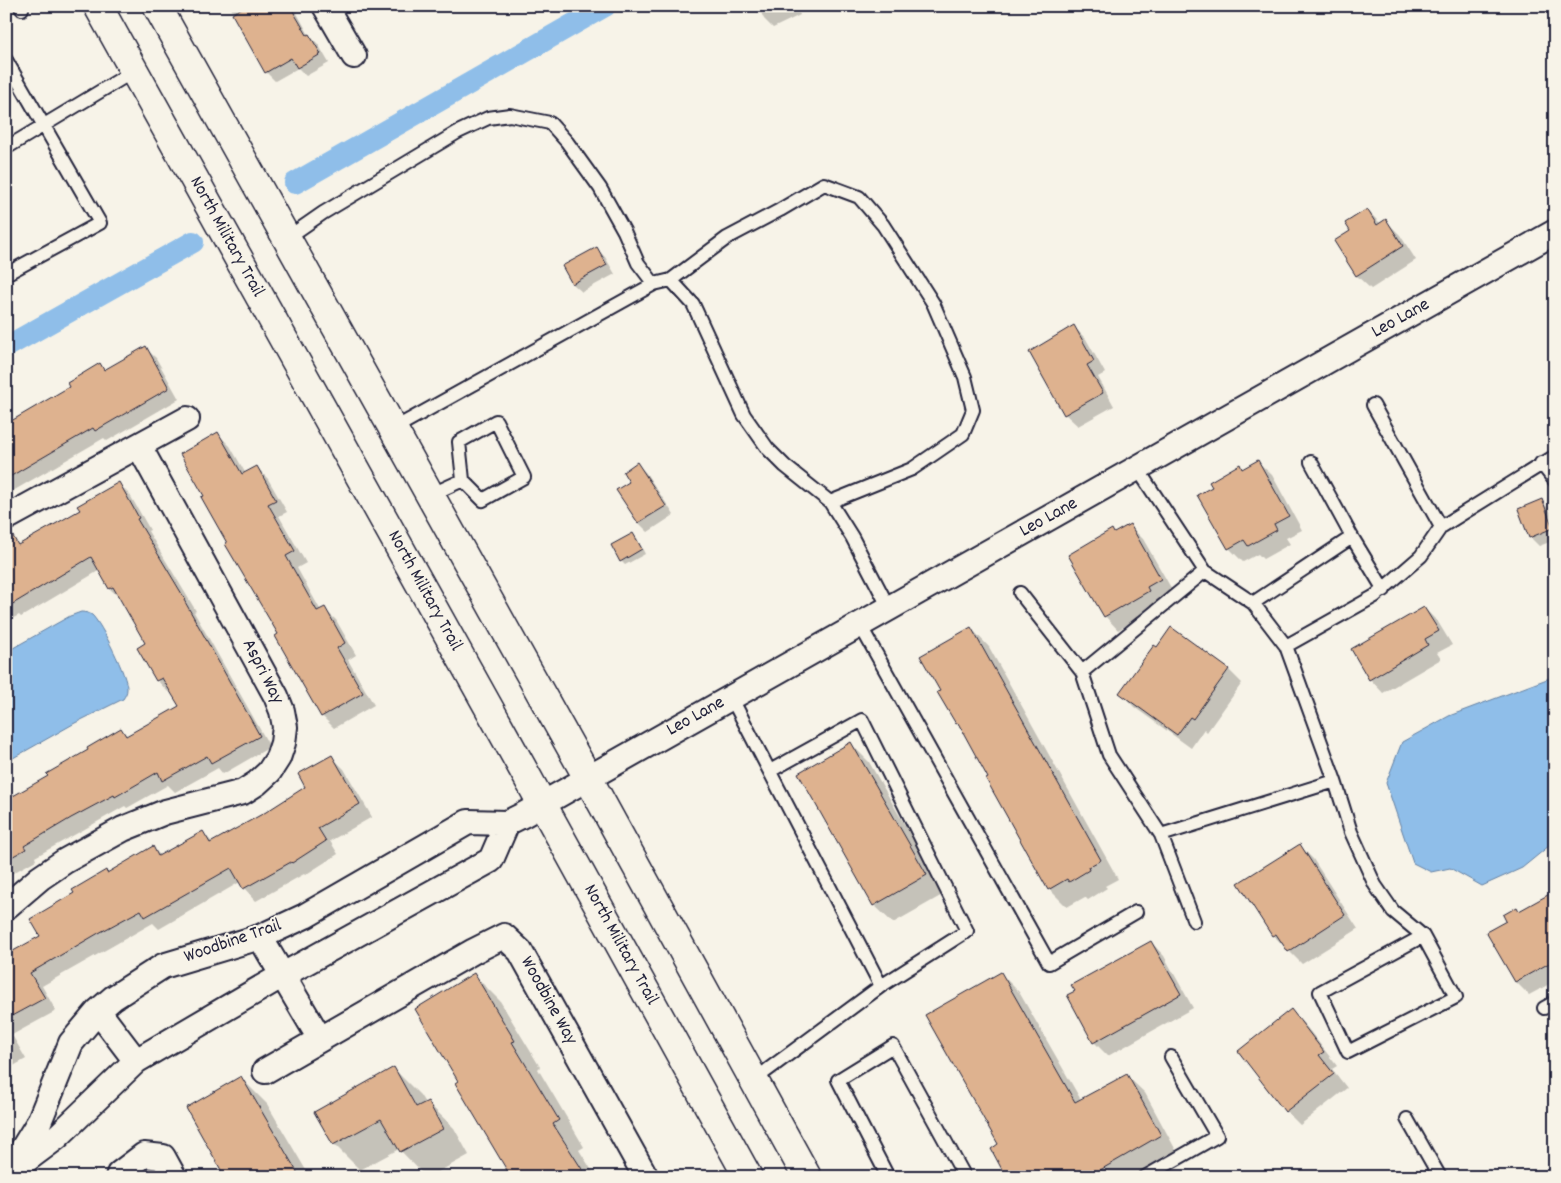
<svg xmlns="http://www.w3.org/2000/svg" width="1561" height="1183" font-family="Dekko,sans-serif">
	<style>
		.water { fill: #8fbee9; stroke: #6380a3 }
		.shadow { fill: #0003 }
		.lines { fill: none; stroke-linecap: round; stroke-linejoin: round }
		.canal { stroke: #8fbee9; stroke-width: 22 }
		.building { fill: #deb28f; stroke: #22223b }
		.service-casing { stroke: #22223b; stroke-width: 16 }
		.minor-casing { stroke: #22223b; stroke-width: 28 }
		.secondary-casing { stroke: #22223b; stroke-width: 31 }
		.service { stroke: #f7f3e8; stroke-width: 12 }
		.minor { stroke: #f7f3e8; stroke-width: 24 }
		.secondary { stroke: #f7f3e8; stroke-width: 28 }
		.labels { text-anchor: middle; dominant-baseline: central; stroke-width: 4; stroke-linejoin: round; paint-order: stroke }
		.street-label { font-size: 19px; fill: #22223b; stroke: #f7f3e8 }
	</style>
	<rect width="100%" height="100%" fill="#f7f3e8"/>
	<filter id="ink" filterUnits="userSpaceOnUse"><feTurbulence type="fractalNoise" baseFrequency=".02" numOctaves="2"/><feDisplacementMap in="SourceGraphic" scale="10" xChannelSelector="R" yChannelSelector="G"/><feConvolveMatrix kernelMatrix="1 2 1 2 8 2 1 2 1" color-interpolation-filters="sRGB"/></filter>
	<g filter="url(#ink)">
		<!-- water -->
		<path class="water" d="M81 612C85 612 89 613 92 615 101 623 128 677 127 689 127 693 125 696 123 699L75 723 6 762V652L70 616Z
			M1555 676V841L1522 868 1482 886 1450 868 1431 872 1413 863 1386 783 1402 742 1449 716Z"/>
		<!-- shadow -->
		<path class="shadow" d="M230 6H293L309 35 318 44 329 63 306 76 298 68 275 81 266 72Z
			M354 6H363L357 10Z
			M758 6H796L800 15 773 28 764 19Z
			M1367 210 1381 224 1386 221 1400 235 1416 260 1371 289 1357 276 1336 241 1352 231Z
			M596 248 605 257 615 274 582 292 573 284Z
			M1074 327 1086 339 1105 373 1098 377 1114 406 1078 426 1065 414Z
			M145 348 156 358 179 399 107 441 104 438 6 495V425L71 388 100 365 105 370Z
			M218 434 230 446 246 474 257 467 268 479 287 512 279 516 306 563 297 568 321 611 324 609 336 620 356 655 348 660 374 705 334 728 322 716 277 636 279 635 229 543 206 496Z
			M1258 462 1272 475 1302 530 1286 538 1290 544 1263 559 1258 554 1243 562 1229 548 1199 495 1214 487 1239 466 1244 470Z
			M637 464 646 473 674 515 648 532 639 523 618 490 631 482Z
			M118 483 130 495 150 530 148 531 196 611 194 612 270 747 223 774 218 768 175 792 168 785 127 808 125 806 83 830 35 857 36 860 6 877V805L121 730 128 736 180 707 171 690 168 692 157 680 147 644 122 600 110 589 100 570 21 617 19 615 6 622V551L81 511Z
			M1541 501 1550 510 1555 521V540L1539 546 1530 537Z
			M1130 526 1143 539 1174 593 1162 605 1118 630 1105 616 1115 534Z
			M633 534 637 538 645 554 625 565 621 561Z
			M1424 608 1438 622 1452 645 1437 653 1441 659 1383 693 1370 679Z
			M971 628 989 647 1118 879 1105 886 1107 888 1088 900 1085 897 1067 907 1049 889 962 729 957 724 939 692 942 691Z
			M1172 629 1229 670 1242 683 1207 732 1204 729 1191 748 1134 707 1121 693Z
			M851 744 869 762 944 894 893 923 874 905Z
			M332 757 344 769 372 817 330 841 338 854 305 875 304 874 256 901 244 888 240 882 159 929 153 923 42 986 56 1011 12 1035 26 1059 6 1070V956L41 936 108 874 152 848 161 856 202 832 213 843 266 813 307 788Z
			M1300 846 1313 859 1358 929 1302 964 1273 935Z
			M1555 892V981L1529 995 1516 982 1508 921 1517 909 1520 912Z
			M1151 942 1164 956 1193 1008 1108 1056 1094 1042Z
			M1001 974 1019 992 1081 1100 1126 1075 1145 1093 1178 1154 1138 1177H1008L999 1145Z
			M474 975 500 1001 540 1067 538 1069 584 1147 579 1150 596 1177H512L460 1082Z
			M1291 1011 1305 1025 1337 1066 1332 1069 1347 1088 1300 1125 1286 1111Z
			M394 1069 420 1095 425 1103 427 1102 454 1128 469 1155 429 1177H426L399 1149 360 1170 334 1144Z
			M241 1078 267 1104 310 1177H226Z"/>
		<g class="lines">
			<!-- canal -->
			<path class="canal" d="M295 183 605 6
				M6 347 193 242"/>
		</g>
		<!-- building -->
		<path class="building" d="M245 6H290L307 35 309 34 321 54 297 68 291 58 265 73 232 14Z
			M1367 209 1377 225 1386 219 1403 246 1356 276 1334 241 1350 231 1345 223Z
			M597 247 607 265 572 284 562 266Z
			M1074 325 1094 361 1087 365 1103 393 1064 415 1029 352Z
			M146 346 169 388 95 431 93 428 6 479V424L69 387 67 383 100 363 104 370Z
			M218 432 242 474 257 466 276 500 268 504 295 551 286 556 317 611 325 607 345 643 337 648 363 693 321 717 275 636 278 634 225 544 227 543 201 497 204 496 180 454Z
			M1258 460 1289 516 1274 524 1277 530 1248 546 1244 540 1228 549 1197 495 1212 487 1209 482 1240 464 1242 469Z
			M637 462 666 506 638 523 616 490 629 482 623 472Z
			M119 482 139 518 137 519 185 599 184 600 260 736 211 763 207 756 162 781 158 772 115 797 114 795 71 818 24 846 26 849 6 860V800L48 776 46 774 88 750 87 748 121 728 126 736 179 706 162 678 156 681 137 648 145 643 113 587 109 589 91 557 6 608V532L10 531 18 545 80 510 77 506Z
			M1542 499 1553 528 1529 538 1518 509Z
			M1130 524 1161 579 1147 587 1149 591 1104 617 1068 555 1112 529 1114 533Z
			M633 533 642 549 620 562 611 545Z
			M1424 607 1439 631 1425 639 1428 645 1369 680 1351 649Z
			M971 627 1101 860 1088 867 1089 870 1069 882 1067 879 1048 890 986 779 988 778 958 723 956 724 937 692 940 691 920 656Z
			M1171 627 1229 669 1193 719 1190 717 1177 735 1119 693 1154 645 1157 647Z
			M851 742 927 875 873 906 798 773Z
			M332 755 360 804 318 828 326 841 292 863 291 862 243 889 231 868 145 917 141 910 97 934 30 973 45 998 6 1019V955L40 936 30 919 74 893 72 890 106 870 107 873 153 846 158 856 203 831 210 843 266 812 305 787 298 774Z
			M1300 844 1345 915 1288 952 1276 934 1272 936 1238 883Z
			M1555 891V960L1515 982 1486 932 1506 921 1503 915 1517 907 1519 911Z
			M1151 941 1181 994 1093 1043 1067 995 1075 991 1071 985Z
			M1001 972 1075 1102 1127 1074 1161 1135 1088 1177H1006L991 1149 998 1144 925 1015Z
			M474 973 515 1041 512 1042 559 1120 553 1124 587 1177H511L455 1083 458 1081 415 1009Z
			M1291 1009 1324 1052 1319 1055 1334 1074 1285 1112 1238 1051Z
			M394 1067 416 1107 428 1101 443 1129 400 1152 381 1119 333 1145 314 1112Z
			M241 1076 300 1177H225L186 1108Z"/>
		<g class="lines">
			<!-- service casing -->
			<g class="service-casing">
				<path id="service" d="M20 6 22 9
					M6 60 100 223 6 274
					M6 148 134 71
					M287 238 323 213 458 132 488 118 510 115 550 123 567 142 600 188 624 231 638 263 654 284
					M671 280 727 238 780 210 824 184 859 197 883 225 933 303 965 377 973 410 963 434 912 469 830 502
					M393 429 654 284 671 280 693 304 744 415 768 449 785 466 830 502 852 537 889 608
					M1541 463 1555 481
					M430 495 463 480 483 500 524 477 496 421 459 442 463 480
					M1441 527 1555 456
					M1352 537 1384 590
					M1020 593 1082 672 1205 571 1137 468
					M1253 603 1352 537 1311 462
					M860 625 1049 963 1136 912
					M1286 646 1375 596 1421 556 1441 527 1373 405
					M1082 672 1109 755 1161 835 1194 921
					M731 697 881 986 754 1080
					M770 771 862 720 967 931 881 986
					M1335 781 1351 832 1375 885 1393 911 1423 936 1456 997 1348 1052 1320 992 1423 936
					M1161 835 1335 781 1286 646 1253 603 1205 571
					M1544 1008 1555 1002
					M1407 1119 1440 1177
					M888 1177 838 1080 893 1046 965 1177
					M1145 1177 1217 1136 1171 1057"/>
			</g>
			<!-- minor casing -->
			<g class="minor-casing">
				<path id="minor" d="M325 6 354 56
					M6 518 187 419
					M6 907 40 878 65 861 123 829 165 812 243 792 257 783 269 772 278 758 283 743 285 727 282 711 276 696 139 446
					M260 937 320 1039
					M98 1011 136 1061
					M265 1071 474 951 504 936 520 951 646 1177
					M18 1166 57 1137 136 1061 283 975 491 860 507 823
					M6 1176 39 1122 71 1043 98 1011 113 998 163 966 260 937 305 916 468 822 507 823 523 815 1555 232
					M118 1177 119 1174 144 1155 163 1157 174 1177"/>
			</g>
			<!-- secondary casing -->
			<g class="secondary-casing">
				<path id="secondary" d="M98 6 519 762 748 1177
					M157 6 588 778 807 1177"/>
			</g>
			<!-- service -->
			<use href="#service" class="service"/>
			<!-- minor -->
			<use href="#minor" class="minor"/>
			<!-- secondary -->
			<use href="#secondary" class="secondary"/>
		</g>
	</g>
	<g class="labels">
		<!-- street labels -->
		<g class="street-label">
			<text transform="translate(226 237) rotate(61)">North Military Trail</text>
			<text transform="translate(1401 319) rotate(-29)">Leo Lane</text>
			<text transform="translate(1049 518) rotate(-29)">Leo Lane</text>
			<text transform="translate(424 591) rotate(61)">North Military Trail</text>
			<text transform="translate(262 672) rotate(63)">Aspri Way</text>
			<text transform="translate(696 717) rotate(-29)">Leo Lane</text>
			<text transform="translate(233 942) rotate(-19)">Woodbine Trail</text>
			<text transform="translate(620 945) rotate(61)">North Military Trail</text>
			<text transform="translate(548 1001) rotate(61)">Woodbine Way</text>
		</g>
	</g>
	<!-- margin -->
	<rect width="1561" height="1183" fill="none" stroke="#f7f3e8" stroke-width="25"/>
	<rect x="12" y="12" width="1536" height="1158" fill="none" stroke="#22223b" stroke-width="2" filter="url(#ink)"/>
</svg>
